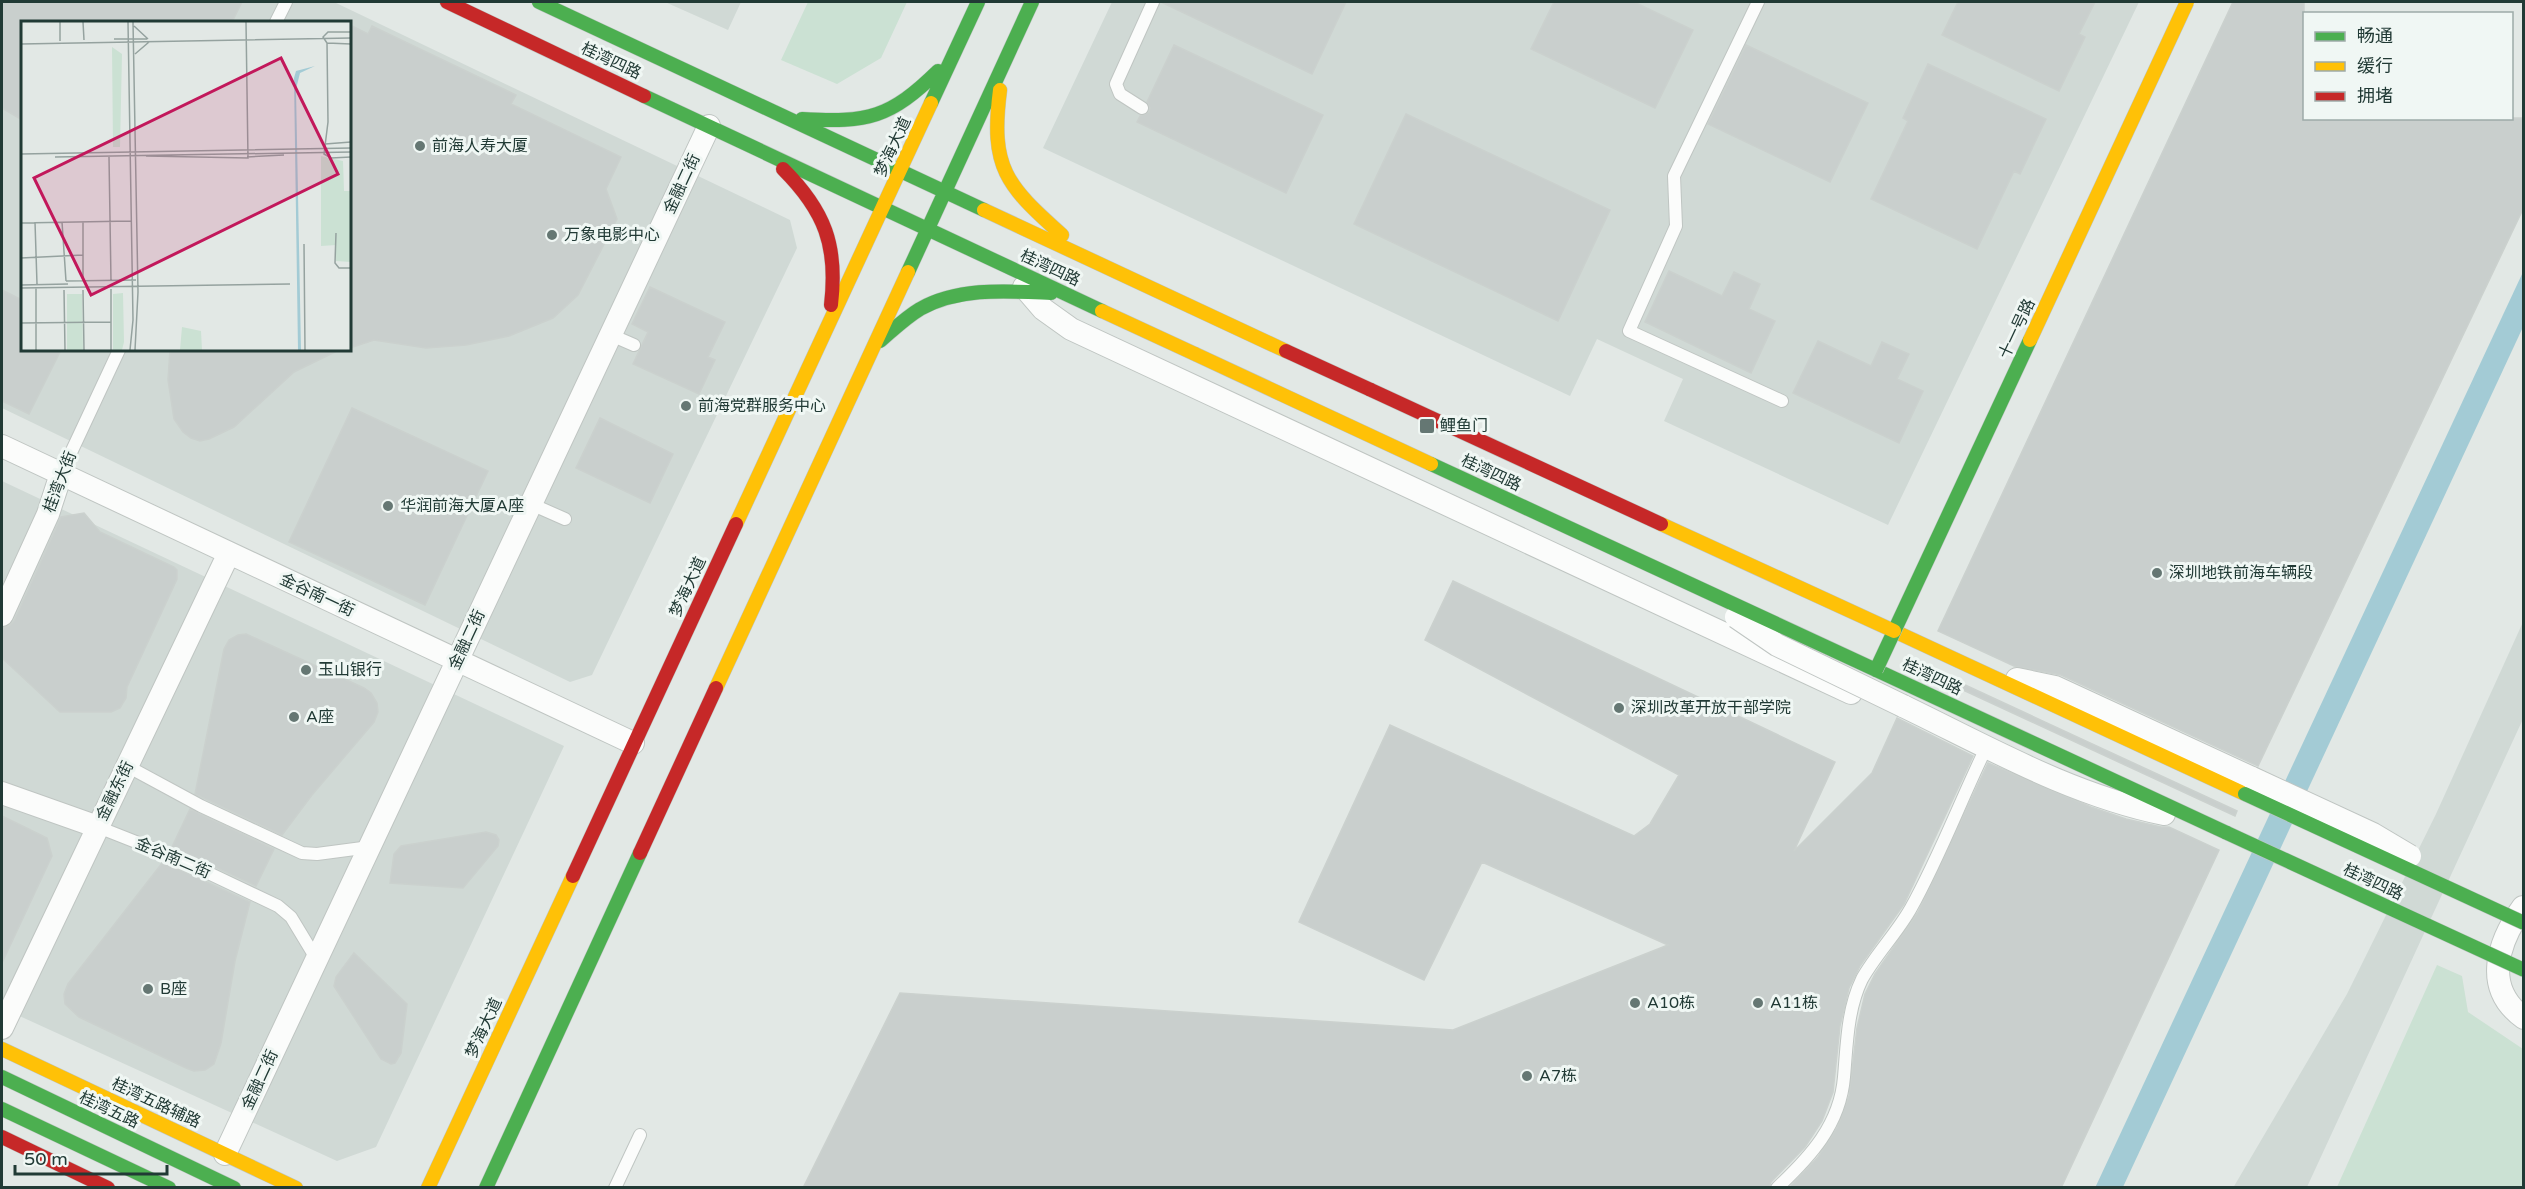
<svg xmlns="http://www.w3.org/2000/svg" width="2525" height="1189" font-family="'Varela Round','Noto Sans SC',sans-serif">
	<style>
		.built { fill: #d0d9d5; fill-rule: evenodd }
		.green { fill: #cbe1d3 }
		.water { fill: #a3cbd5 }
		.building { fill: #c9cfcd; stroke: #cbd1ce; stroke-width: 1.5 }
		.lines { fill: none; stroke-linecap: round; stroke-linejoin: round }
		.lane-casing { stroke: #bfc5c2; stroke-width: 14 }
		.street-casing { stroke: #bfc5c2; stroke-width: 24 }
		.fast-casing { stroke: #bec6c3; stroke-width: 15 }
		.slow-casing { stroke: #bec6c3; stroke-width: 15 }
		.jam-casing { stroke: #bec6c3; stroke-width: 15 }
		.lane { stroke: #fbfcfb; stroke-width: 12 }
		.street { stroke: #fbfcfb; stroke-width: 22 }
		.fast { stroke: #4caf50; stroke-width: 14 }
		.slow { stroke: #ffc107; stroke-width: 14 }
		.jam { stroke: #c62828; stroke-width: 14 }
		.street-bridge-casing { stroke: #bfc5c2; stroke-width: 24; stroke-linecap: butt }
		.fast-bridge-casing { stroke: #bec6c3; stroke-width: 15; stroke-linecap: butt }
		.slow-bridge-casing { stroke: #bec6c3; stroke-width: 15; stroke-linecap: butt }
		.jam-bridge-casing { stroke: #bec6c3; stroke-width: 15; stroke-linecap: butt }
		.street-bridge { stroke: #fbfcfb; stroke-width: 22 }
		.fast-bridge { stroke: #4caf50; stroke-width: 14 }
		.slow-bridge { stroke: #ffc107; stroke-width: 14 }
		.jam-bridge { stroke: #c62828; stroke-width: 14 }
		.poi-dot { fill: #657773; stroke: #f0f7f4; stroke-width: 2 }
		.labels { text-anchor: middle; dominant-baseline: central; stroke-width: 6; stroke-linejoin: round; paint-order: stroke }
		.street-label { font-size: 16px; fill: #213a35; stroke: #f0f7f4 }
		.poi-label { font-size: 16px; fill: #213a35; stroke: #f0f7f4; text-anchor: start }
		.inset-road { fill: none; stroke: #95a29f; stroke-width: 1.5 }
		.view { fill: #c2185b; fill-opacity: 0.15; stroke: #c2185b; stroke-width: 3 }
		.inset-edge { fill: none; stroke: #213a35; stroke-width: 3 }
	</style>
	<rect width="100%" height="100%" fill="#e2e8e5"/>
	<!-- built -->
	<path class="built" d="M2 2H334L790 220 797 248 592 675 570 682 2 408ZM22 22H350V350H22Z
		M665 2H741L728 30Z
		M1112 2H2139L1888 525 1664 421 1683 379 1597 339 1570 396 1043 148Z
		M2 481 564 746 376 1147 337 1161 2 1008Z
		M2523 622V719L2307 1187 2233 1188 2347 994 2436 814Z"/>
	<!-- green -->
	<path class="green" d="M808 2H907L881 58 837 84 781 60Z
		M2437 965 2462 976 2468 1012 2523 1049V1187H2337Z"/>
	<!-- water -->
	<path class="water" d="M2523 272V327L2123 1187 2095 1188Z"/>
	<!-- building -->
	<path class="building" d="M2 2H242L232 22H22V120L2 108Z
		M1161 2H1346L1312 74Z
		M1554 2H1634L1693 30 1655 108 1531 49Z
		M1958 2H2095L2079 34 2085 37 2059 91 1942 35Z
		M2233 2H2304V118H2523V209L2258 766 2061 675 2014 666 1938 631Z
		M350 25 368 34 372 26 516 95 511 104 621 157 606 189 617 219 578 295 553 318 509 336 466 345 426 348 374 340 350 348Z
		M1174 45 1323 115 1286 193 1137 122 1140 116 1149 112 1150 108 1147 102Z
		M1746 45 1868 103 1830 182 1708 124Z
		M1928 64 2046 119 2020 174 2014 171 1977 249 1871 199 1908 121 1903 118Z
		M1406 114 1610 210 1558 321 1354 224Z
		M1669 271 1722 296 1734 272 1760 284 1749 309 1775 321 1751 373 1645 322Z
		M650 287 725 322 708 357 715 360 699 394 633 364 648 332 632 324Z
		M2 290 22 300V350H61L29 414 2 401Z
		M1818 341 1871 366 1882 342 1909 354 1897 379 1923 391 1899 443 1793 393Z
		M170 350H339L294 372 234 427 209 439 200 441 191 438 183 432 174 419 168 380Z
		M352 408 488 471 425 605 289 542Z
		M600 418 673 454 650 503 576 468Z
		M84 513 100 532 174 567 177 570V579L127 687 126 698 120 708 111 712H60L2 658V628L9 626 14 621 61 517Z
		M1453 581 1835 762 1794 851 1872 773 1897 718 1973 756 1904 904 1860 966 1849 988 1840 1026 1833 1092 1822 1121 1805 1147 1771 1182 1769 1188H803L900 993 1453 1030 1668 945 1482 862 1424 980 1299 922 1390 725 1634 836 1650 824 1679 775 1425 640Z
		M246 634 364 688 371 693 377 703 378 712 374 722 312 795 282 835 195 794 224 649 229 640 238 635Z
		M1922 665 2237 811 2235 816 1920 670Z
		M1988 763 2091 807 2126 819 2161 827H2169L2219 850 2061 1188H1789L1818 1157 1837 1128 1849 1096 1857 1028 1865 994 1875 974 1918 912Z
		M190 809 274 849 256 886 172 847Z
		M2 816 47 838 52 856 2 963Z
		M486 832 496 835 499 840 498 846 463 888 390 883 394 854 401 846Z
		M163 862 250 902 235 961 221 1043 214 1064 205 1070 194 1071 186 1068 79 1017 65 1004 64 994 68 984Z
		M354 953 407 1004 401 1053 395 1063 391 1064 381 1059 334 986 336 977Z"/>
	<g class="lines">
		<!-- lane casing -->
		<g class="lane-casing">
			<path id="lane" d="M1758 2 1674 176 1676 226 1629 331 1782 401
				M276 22 286 2
				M1142 108 1120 94 1116 84 1153 2
				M611 335 634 345
				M61 474 119 350
				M531 504 565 519
				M127 766 201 806 302 853 317 854 370 847
				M98 827 179 859 278 906 291 917 317 960
				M615 1188 640 1135
				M1777 1188C1810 1157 1840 1125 1844 1077 1847 1044 1847 1010 1862 979 1876 954 1897 933 1911 908 1940 856 1961 799 1987 746"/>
		</g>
		<!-- street casing -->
		<g class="street-casing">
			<path id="street" d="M1024 287 1043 309 1071 329 1851 693
				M2 446 633 743
				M2 615 48 514 61 474
				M2017 679 2055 687 2252 778
				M1903 706C1988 747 2071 795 2164 814
				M2 793 98 827
				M2523 907C2498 942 2482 988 2524 1018
				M2 1028 229 553
				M225 1154 709 126"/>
		</g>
		<!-- fast casing -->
		<g class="fast-casing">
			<path id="fast" d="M539 2 984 210
				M644 96 1102 311
				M931 103 978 2
				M802 119C868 123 890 118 938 71
				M908 272 1032 2
				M880 341C893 330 905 318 920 309 959 287 1007 291 1051 293
				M1876 670 2227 833
				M2 1077 234 1188
				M2 1109 169 1188
				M486 1188 640 853"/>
		</g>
		<!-- slow casing -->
		<g class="slow-casing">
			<path id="slow" d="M1000 90C990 168 1006 185 1062 235
				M984 210 1286 351
				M1102 311 1195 354
				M736 524 931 103
				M1894 631 2245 794
				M716 688 908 272
				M2 1049 296 1188
				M428 1188 573 876"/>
		</g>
		<!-- jam casing -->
		<g class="jam-casing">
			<path id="jam" d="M447 2 644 96
				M783 169C825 211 838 246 831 305
				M1286 351 1371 390
				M640 853 716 688
				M573 876 736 524
				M2 1137 108 1188"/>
		</g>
		<!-- lane -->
		<use href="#lane" class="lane"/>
		<!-- street -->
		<use href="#street" class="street"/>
		<!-- fast -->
		<use href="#fast" class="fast"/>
		<!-- slow -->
		<use href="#slow" class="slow"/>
		<!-- jam -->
		<use href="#jam" class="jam"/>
		<!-- street-bridge casing -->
		<g class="street-bridge-casing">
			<path id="street-bridge" d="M1736 617 1777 645 1903 706
				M2252 778 2373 834 2410 856"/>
		</g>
		<!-- fast-bridge casing -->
		<g class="fast-bridge-casing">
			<path id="fast-bridge" d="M1431 464 1876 670
				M1876 670 2030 340
				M2245 794 2524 923
				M2227 833 2524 970"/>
		</g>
		<!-- slow-bridge casing -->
		<g class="slow-bridge-casing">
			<path id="slow-bridge" d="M2030 340 2187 2
				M1195 354 1431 464
				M1661 524 1894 631"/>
		</g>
		<!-- jam-bridge casing -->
		<g class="jam-bridge-casing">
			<path id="jam-bridge" d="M1371 390 1661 524"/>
		</g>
		<!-- street-bridge -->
		<use href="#street-bridge" class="street-bridge"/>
		<!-- fast-bridge -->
		<use href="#fast-bridge" class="fast-bridge"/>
		<!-- slow-bridge -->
		<use href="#slow-bridge" class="slow-bridge"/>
		<!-- jam-bridge -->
		<use href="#jam-bridge" class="jam-bridge"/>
	</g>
	<!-- markers -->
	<g class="poi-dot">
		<circle cx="420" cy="146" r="6"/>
		<circle cx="552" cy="235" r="6"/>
		<circle cx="686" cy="406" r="6"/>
		<rect x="1419" y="418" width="16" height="16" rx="3"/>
		<circle cx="388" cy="506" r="6"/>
		<circle cx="2157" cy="573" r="6"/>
		<circle cx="306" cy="670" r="6"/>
		<circle cx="1619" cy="708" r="6"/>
		<circle cx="294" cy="717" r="6"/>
		<circle cx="148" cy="989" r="6"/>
		<circle cx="1635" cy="1003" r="6"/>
		<circle cx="1758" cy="1003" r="6"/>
		<circle cx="1527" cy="1076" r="6"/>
	</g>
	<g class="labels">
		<!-- street labels -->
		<g class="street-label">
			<text transform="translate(611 61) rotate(25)">桂湾四路</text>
			<text transform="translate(893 147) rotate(-65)">梦海大道</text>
			<text transform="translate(682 184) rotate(-65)">金融二街</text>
			<text transform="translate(1050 268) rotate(25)">桂湾四路</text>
			<text transform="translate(2017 329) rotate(-65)">十一号路</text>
			<text transform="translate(1491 473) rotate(25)">桂湾四路</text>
			<text transform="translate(60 482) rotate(-69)">桂湾大街</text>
			<text transform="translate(688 587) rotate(-65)">梦海大道</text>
			<text transform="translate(317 595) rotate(25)">金谷南一街</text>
			<text transform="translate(467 640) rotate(-65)">金融二街</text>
			<text transform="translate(1932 677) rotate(25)">桂湾四路</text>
			<text transform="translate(115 791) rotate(-64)">金融东街</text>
			<text transform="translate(173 858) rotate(23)">金谷南二街</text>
			<text transform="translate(2373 882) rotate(25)">桂湾四路</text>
			<text transform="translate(484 1028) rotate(-65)">梦海大道</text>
			<text transform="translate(260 1080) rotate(-65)">金融二街</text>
			<text transform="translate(156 1103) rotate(25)">桂湾五路辅路</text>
			<text transform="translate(109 1110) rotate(25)">桂湾五路</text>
		</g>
		<!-- poi labels -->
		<g class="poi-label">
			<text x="432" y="146">前海人寿大厦</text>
			<text x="564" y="235">万象电影中心</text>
			<text x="698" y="406">前海党群服务中心</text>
			<text x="1440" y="426">鲤鱼门</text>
			<text x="400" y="506">华润前海大厦A座</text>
			<text x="2169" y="573">深圳地铁前海车辆段</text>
			<text x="318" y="670">玉山银行</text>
			<text x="1631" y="708">深圳改革开放干部学院</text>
			<text x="306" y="717">A座</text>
			<text x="160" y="989">B座</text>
			<text x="1647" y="1003">A10栋</text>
			<text x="1770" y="1003">A11栋</text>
			<text x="1539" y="1076">A7栋</text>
		</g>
	</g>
	<!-- overview -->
	<g transform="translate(21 21)">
		<rect width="330" height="330" fill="#e2e8e5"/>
		<path d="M91 26 101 33 99 126H92ZM300 135 322 140 323 170H330V241L315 240V224L300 225ZM102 272 103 321 101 329H92V273ZM46 273H61L62 329H46ZM161 306 180 310 181 329H159Z" fill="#cbe1d3"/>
		<path d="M294 45 279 52 275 68 280 329H277L273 57 275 50Z" fill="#a3cbd5"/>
		<path class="inset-road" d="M39 1V20M62 1 63 19M107 1 112 299 109 329M112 1 117 271 114 329M113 5 127 18M330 11H307L302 16 306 22 307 101 303 133 310 137 330 136M93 18H126M306 22 330 23M0 23 330 17M114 33 128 21M304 123 330 121M0 133 330 127M125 135 227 137 225 1M34 136 330 131M88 136 90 260M226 136 263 134M14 201 16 263M41 201 45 260M62 201V260M0 202 110 200M315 212 314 242 318 247H330M283 223 284 329M0 237 62 234M45 260 115 259M0 264 47 263M0 267 269 263M15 267V329M90 268V329M43 269 44 329M62 269 63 329M0 302 90 301"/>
		<path class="view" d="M260 37 317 153 70 274 13 157Z"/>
		<rect width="330" height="330" class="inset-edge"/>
	</g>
	<!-- border -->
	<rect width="2525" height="1189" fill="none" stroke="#213a35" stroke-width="6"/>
	<!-- legend -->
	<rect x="2303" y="12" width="210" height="108" fill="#f0f7f4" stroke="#9daba8" stroke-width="1.5"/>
	<rect x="2315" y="32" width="30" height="9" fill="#4caf50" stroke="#9daba8" stroke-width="1.5"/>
	<text x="2357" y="42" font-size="18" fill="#213a35">畅通</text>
	<rect x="2315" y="62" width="30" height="9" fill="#ffc107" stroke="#9daba8" stroke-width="1.5"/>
	<text x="2357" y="72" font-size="18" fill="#213a35">缓行</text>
	<rect x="2315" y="92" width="30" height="9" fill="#c62828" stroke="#9daba8" stroke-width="1.5"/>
	<text x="2357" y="102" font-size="18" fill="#213a35">拥堵</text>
	<!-- scale -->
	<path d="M15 1165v9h152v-9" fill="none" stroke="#213a35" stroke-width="3"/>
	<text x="24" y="1165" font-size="18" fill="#213a35" stroke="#f0f7f4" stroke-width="4.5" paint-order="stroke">50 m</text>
</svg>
